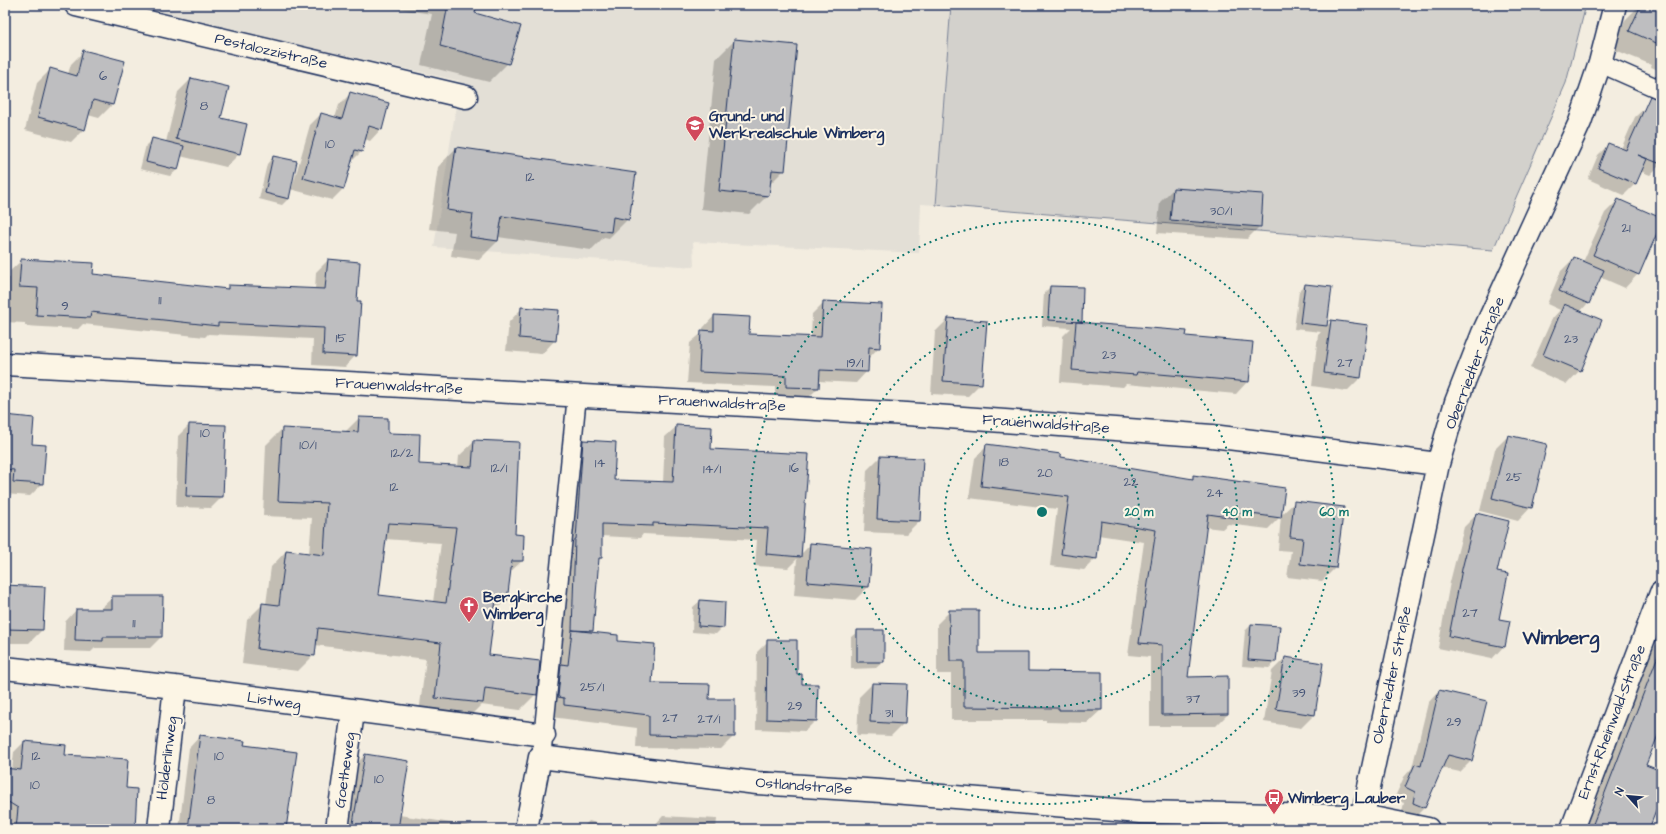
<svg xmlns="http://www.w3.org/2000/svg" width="1666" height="834" font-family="'Architects Daughter',sans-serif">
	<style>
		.built { fill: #e3dfd6 }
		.green { fill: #d3d1cc; stroke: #778095 }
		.shadow { fill: #0003; fill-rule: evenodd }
		.building { fill: #bebec0; stroke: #1b2f5e; fill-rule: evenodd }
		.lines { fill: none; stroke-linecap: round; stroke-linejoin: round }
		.service-casing { stroke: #1b2f5e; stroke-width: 21 }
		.minor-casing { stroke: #1b2f5e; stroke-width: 25 }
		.service { stroke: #fcf5e5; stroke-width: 18 }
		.minor { stroke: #fcf5e5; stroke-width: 22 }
		.ring { fill: none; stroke: #0f766e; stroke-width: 2; stroke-dasharray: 2 4 }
		.labels { text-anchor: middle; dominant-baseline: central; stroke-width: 4; stroke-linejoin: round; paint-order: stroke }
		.number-label { font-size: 13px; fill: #445376 }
		.street-label { font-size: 15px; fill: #1b2f5e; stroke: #fcf5e5 }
		.poi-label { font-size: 15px; font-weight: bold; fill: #1b2f5e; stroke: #fcf5e5; text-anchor: start }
		.district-label { font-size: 19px; font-weight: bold; fill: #1b2f5e; stroke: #fcf5e5 }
		.centre { fill: #0f766e; stroke: #fcf5e5; stroke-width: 2 }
		.ring-label { font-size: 12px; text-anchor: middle; font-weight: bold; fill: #0f766e; stroke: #fcf5e5; stroke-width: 4; stroke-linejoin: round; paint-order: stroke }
	</style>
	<rect width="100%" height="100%" fill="#f3ede0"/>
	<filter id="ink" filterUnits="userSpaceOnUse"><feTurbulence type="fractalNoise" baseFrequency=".025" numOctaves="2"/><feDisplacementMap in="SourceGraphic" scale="8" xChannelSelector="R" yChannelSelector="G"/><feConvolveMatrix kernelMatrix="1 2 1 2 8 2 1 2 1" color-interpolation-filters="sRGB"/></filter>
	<g filter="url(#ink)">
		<!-- built -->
		<path class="built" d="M120 5H951L936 205 921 204 919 253 693 242 694 267 434 247 460 81Z"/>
		<!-- green -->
		<path class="green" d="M951 5H1586L1566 83 1493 250 936 205Z"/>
		<!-- shadow -->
		<path class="shadow" d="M372 5H476L474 14 508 63 489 82 421 65 432 14Z
			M1640 5H1648L1661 10V71L1651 67 1652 65 1613 49 1625 20Z
			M735 40 784 170 769 185 768 195 749 214 701 209 716 59Z
			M84 51 123 61 112 105 99 118 88 115 84 129 71 142 25 130 37 83 50 70 68 74 71 64Z
			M191 79 220 118 246 125 239 154 226 167 180 156 177 170 170 176 140 169 146 145 153 139 166 142 178 92Z
			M350 94 381 129 370 141 365 139 361 152 350 163 343 189 332 200 290 189 288 199 282 205 259 199 267 164 273 157 292 188 310 125 321 114 335 118 339 105Z
			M1646 107 1661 114V164L1650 175 1640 171 1635 184 1624 195 1588 179 1598 155 1609 144 1621 149 1635 117Z
			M456 148 628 219 609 238 604 237 591 250 498 237V241L479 260 451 256 455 232 429 229 438 167Z
			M1173 189 1260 226 1247 239 1157 233 1160 202Z
			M1618 200 1661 219V222L1638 274 1625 288 1600 277 1588 303 1580 312V370L1567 384 1530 368 1552 319 1560 310 1547 304 1561 271 1574 258 1583 262 1605 213Z
			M22 260 92 275 226 289 229 286 315 290 316 272 328 260 356 355 345 367 312 365 313 339 208 334 205 337 83 324 78 329 25 326V323L5 322V277L10 278V271Z
			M1305 285 1331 288 1326 327 1332 321 1360 378 1347 391 1312 386 1318 335 1321 332 1294 329 1299 291Z
			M1050 287 1081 322 1079 323 1185 337 1248 381 1236 394 1126 384 1123 387 1060 382 1063 336 1071 328 1042 326 1044 293Z
			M824 302 879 347 868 359 867 371 856 383 818 381V388L807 399 775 398V387L687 383 690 343 703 332V328L714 316 748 335 811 338 812 314Z
			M522 308 555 340 542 354 506 351 509 322Z
			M948 319 981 383 968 396 931 394 935 332Z
			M5 416 31 445 45 446 42 484 30 496 5 494Z
			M359 418 387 434 418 465 458 467 459 456 475 441 513 535 522 561 509 573 506 600 493 613 488 655 536 694 520 710 481 705 467 719 419 713 426 659 315 645 314 655 298 671 242 664 247 620 263 604H266L271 567 286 551 309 554 312 518 263 516 266 445 282 429 345 432ZM385 539 441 543 433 602 378 596Z
			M189 425 222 497 211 508 176 507 178 436Z
			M677 426 710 450 800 555 811 544 868 587 855 600 794 595 797 559 788 568 755 566 757 540 643 534 640 538 601 536V558L598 561 592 630 590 633 616 642 651 684 708 700 734 736 721 749 636 748 637 728 551 717 560 644 563 641H560L572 453 584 441 613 481 663 483 665 437Z
			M1508 436 1531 507 1518 521 1480 511 1495 449Z
			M987 446 1190 480 1194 476 1280 516 1295 502 1343 508 1335 568 1322 581 1287 577 1291 551 1278 550 1281 516 1268 529 1228 524 1222 529 1205 527 1187 678 1228 714 1216 726H1150V657L1128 655 1144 542 1098 535 1096 558 1084 570 1050 566 1057 509 969 498 975 458Z
			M880 457 922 459 919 521 906 534 864 532 867 470Z
			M1476 515 1496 573 1498 620 1504 646 1492 659 1438 648 1450 582 1464 527Z
			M5 586 44 588 42 630 29 643H5Z
			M113 597 161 637 150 648H95L91 652 64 651 65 622 76 610H101V608Z
			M700 601 723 627 716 634 692 632 693 607Z
			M950 611 978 654 1027 672 1101 710 1087 723 1046 722V720H951V674H937V624Z
			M1251 625 1276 662 1269 668 1242 666 1245 631Z
			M858 631 883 662 876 668 851 669V637Z
			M1661 640V726L1645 766 1661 772V795L1648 829H1582L1650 651Z
			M768 641 796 675 816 720 805 731 756 729 757 652Z
			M1285 658 1314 715 1301 728 1264 722 1272 671Z
			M872 684 904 723 891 736 857 735 859 697Z
			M1439 691 1472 760 1460 772 1442 768 1425 807 1413 819 1401 815 1404 803 1394 799 1404 777 1412 768 1428 703Z
			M200 736 243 746 286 829H179L189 748Z
			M24 742 63 756 118 829H5V769L12 770 14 752Z
			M365 755 399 815 471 826V829H342L352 768Z
			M663 816 717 819 716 829H651Z
			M589 821 617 829H581Z"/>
		<!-- building -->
		<path class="building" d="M448 5H477L475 13 521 26 509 64 440 46Z
			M1641 5H1651L1661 9V45L1629 31Z
			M734 39 797 45 785 171 772 170 769 196 719 191Z
			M83 50 125 61 113 105 93 100 85 130 38 117 50 68 77 76Z
			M191 78 229 87 221 118 247 124 240 154 176 139Z
			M350 92 389 103 382 130 369 126 362 152 355 150 344 189 303 178 321 113 342 119Z
			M1650 96 1661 100V164L1638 155 1647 159 1636 184 1598 168 1608 143 1626 150Z
			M152 138 184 146 178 170 146 162Z
			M456 147 636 173 629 220 613 217 611 232 502 216 498 241 470 237 473 214 447 210Z
			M273 156 297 161 289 199 265 193Z
			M1173 188 1263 194 1261 227 1170 220Z
			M1618 199 1661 218V224L1639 275 1593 255Z
			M1574 257 1604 270 1589 304 1559 291Z
			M21 259 94 263 93 274 228 289V285L325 289 328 259 360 262 357 301H361L357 356 323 354 324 328 218 323V326L91 312 90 318 36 315 38 288 19 287Z
			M1305 284 1332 287 1327 326 1300 323Z
			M1050 286 1083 287 1082 322 1048 320Z
			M823 301 882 304 880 348 869 347 868 372 820 370 819 388 786 387V376L699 372 701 330 714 331V315L750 317 749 334 821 337Z
			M1564 304 1602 320 1581 371 1543 355Z
			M521 307 559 310 556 341 519 338Z
			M948 318 987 321 982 384 943 381Z
			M1331 320 1368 325 1361 378 1324 373Z
			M1076 322 1187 331 1186 336 1253 342 1249 382 1137 372 1136 375 1072 370Z
			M5 415 34 418 32 444 46 445 43 484 13 482 14 470 5 469Z
			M359 417 388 418V433L420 434 419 464 472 467 474 440 519 442 515 534 524 535 523 561H512L507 601 496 599 489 655 540 661 537 695 485 688 483 703 435 698 441 643 318 628 315 656 257 649 262 603 279 605 286 550 324 555 327 503 278 501 282 428 358 432ZM388 523 456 527 446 603 379 595Z
			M189 424 226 425 223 497 186 496Z
			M676 425 712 427 711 449 809 454 801 557 766 554 768 528 653 523V526L602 524V558H599L593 631 572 630 575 539H576L583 440 616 442 614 480 673 482Z
			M1508 435 1547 444 1532 508 1492 498Z
			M986 444 1061 454V457L1193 479V475L1285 488 1281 518 1236 512 1235 518 1208 514 1188 677 1228 676V714L1162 715V645L1139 643 1156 530 1101 521 1097 559 1061 554 1069 497 981 486Z
			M880 456 923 458 920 521 877 519Z
			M1294 501 1344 507 1336 568 1300 564 1303 538 1290 537Z
			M1476 513 1509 521 1497 572 1508 574 1499 619 1510 621 1505 647 1449 636 1462 569Z
			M810 543 872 549 869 587 807 582Z
			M5 585 45 587 43 630 5 629Z
			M112 596H163L162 637H103V641L75 640 76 609H112Z
			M700 600 725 602 724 628 698 626Z
			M949 610H979V653H1028V671L1102 672V710H1059V708L964 707V661H950Z
			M1251 624 1280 626 1276 662 1248 660Z
			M572 630 618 635V641L655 644 652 683 710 684 709 699H735V737L649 735V715L564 705V698L558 697 561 664 568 665Z
			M857 630H884V662H857Z
			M767 640H797V674H802V684H818L817 721 766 719Z
			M1659 653H1661V728L1646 765 1661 771V798L1649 829H1591Z
			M1285 657 1323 663 1315 715 1276 709Z
			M872 683 907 684 905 724 870 722Z
			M1439 690 1487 701 1472 761 1448 755 1425 808 1413 803 1415 792 1405 787 1415 764 1421 766Z
			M200 735 245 741 244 745 297 752 286 829H188Z
			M24 741 66 745 65 755 128 759 126 788 137 789 135 829H16L18 808 5 800V768L21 770Z
			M365 754 409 761 398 829H352Z"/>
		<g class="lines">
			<!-- service casing -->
			<g class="service-casing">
				<path id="service" d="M1600 63 1661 90
					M542 749 577 395"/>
			</g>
			<!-- minor casing -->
			<g class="minor-casing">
				<path id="minor" d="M76 5 466 97
					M5 364 907 414 1212 436 1438 464
					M5 668 175 687 544 735
					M159 829 175 687
					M337 829 353 712
					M526 829 540 757 757 783 881 791 1140 812 1274 815 1363 816 1428 829
					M1360 829 1438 464 1456 402 1483 333 1580 122 1600 63 1615 5
					M1572 829 1661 593"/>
			</g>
			<!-- service -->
			<use href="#service" class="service"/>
			<!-- minor -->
			<use href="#minor" class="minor"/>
		</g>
	</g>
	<!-- distance rings -->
	<g class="ring">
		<circle cx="1042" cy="512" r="97"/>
		<circle cx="1042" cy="512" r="195"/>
		<circle cx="1042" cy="512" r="292"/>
	</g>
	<!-- icons -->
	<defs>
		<g id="school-pin" transform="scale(1)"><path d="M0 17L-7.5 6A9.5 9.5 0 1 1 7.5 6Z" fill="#d1495b" stroke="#fcf5e5"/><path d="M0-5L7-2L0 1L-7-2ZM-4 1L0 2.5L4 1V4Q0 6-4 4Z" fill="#fff"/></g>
		<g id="church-pin" transform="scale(1)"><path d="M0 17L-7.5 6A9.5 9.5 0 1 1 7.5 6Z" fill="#d1495b" stroke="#fcf5e5"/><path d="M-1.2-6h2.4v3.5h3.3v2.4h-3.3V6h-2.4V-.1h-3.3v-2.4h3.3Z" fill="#fff"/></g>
		<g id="bus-pin" transform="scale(1)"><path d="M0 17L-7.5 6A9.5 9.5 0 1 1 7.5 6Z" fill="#d1495b" stroke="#fcf5e5"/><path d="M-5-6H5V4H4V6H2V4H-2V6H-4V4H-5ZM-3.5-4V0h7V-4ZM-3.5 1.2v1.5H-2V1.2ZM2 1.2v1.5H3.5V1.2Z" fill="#fff"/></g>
	</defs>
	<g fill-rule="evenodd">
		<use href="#school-pin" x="695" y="125"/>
		<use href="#church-pin" x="469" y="606"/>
		<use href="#bus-pin" x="1274" y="798"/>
	</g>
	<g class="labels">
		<!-- number labels -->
		<g class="number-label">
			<text x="103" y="76">6</text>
			<text x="204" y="106">8</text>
			<text x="330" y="144">10</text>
			<text x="530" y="177">12</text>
			<text x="1221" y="211">30/1</text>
			<text x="1626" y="228">21</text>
			<text x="160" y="300">11</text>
			<text x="65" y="306">9</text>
			<text x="341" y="338">15</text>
			<text x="1571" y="339">23</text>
			<text x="1109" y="355">23</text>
			<text x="855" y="363">19/1</text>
			<text x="1345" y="363">27</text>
			<text x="205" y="433">10</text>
			<text x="308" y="445">10/1</text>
			<text x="402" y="453">12/2</text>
			<text x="1004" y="462">18</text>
			<text x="600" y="463">14</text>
			<text x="499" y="468">12/1</text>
			<text x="794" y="468">16</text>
			<text x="712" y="469">14/1</text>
			<text x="1045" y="473">20</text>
			<text x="1514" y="477">25</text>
			<text x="1131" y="482">22</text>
			<text x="394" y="487">12</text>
			<text x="1215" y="493">24</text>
			<text x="1470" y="613">27</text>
			<text x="134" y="623">11</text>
			<text x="592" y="687">25/1</text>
			<text x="1299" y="693">39</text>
			<text x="1193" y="699">37</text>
			<text x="795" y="706">29</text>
			<text x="889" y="713">31</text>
			<text x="670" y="718">27</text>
			<text x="709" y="719">27/1</text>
			<text x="1454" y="722">29</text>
			<text x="36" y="756">12</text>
			<text x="219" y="756">10</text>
			<text x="379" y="779">10</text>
			<text x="35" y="785">10</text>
			<text x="211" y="800">8</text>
		</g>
		<!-- street labels -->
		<g class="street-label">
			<text transform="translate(271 51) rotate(13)">Pestalozzistraße</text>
			<text transform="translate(1475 363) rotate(-69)">Oberriedter Straße</text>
			<text transform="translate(399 386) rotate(3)">Frauenwaldstraße</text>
			<text transform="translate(722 403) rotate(3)">Frauenwaldstraße</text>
			<text transform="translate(1046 424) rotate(4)">Frauenwaldstraße</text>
			<text transform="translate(1392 675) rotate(-78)">Oberriedter Straße</text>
			<text transform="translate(274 701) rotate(8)">Listweg</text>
			<text transform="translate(1612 722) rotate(-69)">Ernst-Rheinwald-Straße</text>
			<text transform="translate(167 758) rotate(-83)">Hölderlinweg</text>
			<text transform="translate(345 770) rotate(-82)">Goetheweg</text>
			<text transform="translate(804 786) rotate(4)">Ostlandstraße</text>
		</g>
		<!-- poi labels -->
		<g class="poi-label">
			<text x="709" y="116">Grund- und<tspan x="709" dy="17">Werkrealschule Wimberg</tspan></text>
			<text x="483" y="597">Bergkirche<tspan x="483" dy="17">Wimberg</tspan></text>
			<text x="1288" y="798">Wimberg Lauber</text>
		</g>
		<!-- district labels -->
		<g class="district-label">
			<text x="1561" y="638">Wimberg</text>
		</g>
	</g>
	<circle cx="1042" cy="512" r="6" class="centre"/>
	<g class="ring-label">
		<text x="1139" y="516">20 m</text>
		<text x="1237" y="516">40 m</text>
		<text x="1334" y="516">60 m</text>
	</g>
	<!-- margin -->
	<rect width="1666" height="834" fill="none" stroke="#fcf5e5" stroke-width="20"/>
	<rect x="10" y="10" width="1646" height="814" fill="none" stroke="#1b2f5e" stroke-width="1.5" filter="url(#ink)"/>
	<!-- north arrow -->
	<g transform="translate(1628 796) rotate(297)" stroke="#fcf5e5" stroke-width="3" paint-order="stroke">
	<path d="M0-3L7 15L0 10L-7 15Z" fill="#1b2f5e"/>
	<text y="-6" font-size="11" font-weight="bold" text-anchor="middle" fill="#1b2f5e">N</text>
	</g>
</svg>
